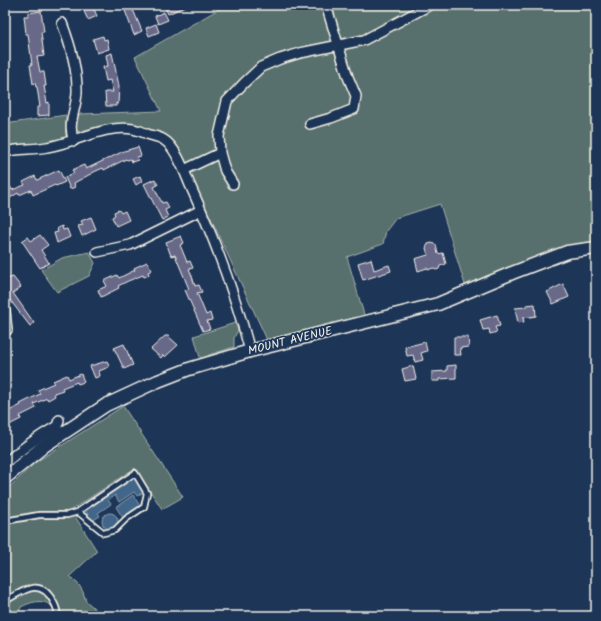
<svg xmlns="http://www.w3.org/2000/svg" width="601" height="621" font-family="Kalam,sans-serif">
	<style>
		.green { fill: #58706d; stroke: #a6b0aa }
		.water { fill: #426689; stroke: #899eaf }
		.building { fill: #686789; stroke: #f4f1e8 }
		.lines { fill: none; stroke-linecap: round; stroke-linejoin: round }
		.lane-casing { stroke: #f4f1e8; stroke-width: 8 }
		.street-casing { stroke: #f4f1e8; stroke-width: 12 }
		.secondary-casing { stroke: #f4f1e8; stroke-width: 15 }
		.lane { stroke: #1d3557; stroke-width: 4.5 }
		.street { stroke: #1d3557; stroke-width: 9 }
		.secondary { stroke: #1d3557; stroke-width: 12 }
		.labels { text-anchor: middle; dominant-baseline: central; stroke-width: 3.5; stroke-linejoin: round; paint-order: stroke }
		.street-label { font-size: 12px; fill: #f4f1e8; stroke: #1d3557 }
	</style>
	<rect width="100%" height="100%" fill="#1d3557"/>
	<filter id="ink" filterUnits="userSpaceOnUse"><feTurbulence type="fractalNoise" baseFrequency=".025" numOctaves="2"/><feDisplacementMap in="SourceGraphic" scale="8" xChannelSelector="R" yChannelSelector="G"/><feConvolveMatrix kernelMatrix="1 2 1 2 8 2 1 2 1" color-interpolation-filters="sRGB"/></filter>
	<g filter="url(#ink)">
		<!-- green -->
		<path class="green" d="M226 5H596V242L555 250 466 288 440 204 396 218 386 231 383 244 347 257 365 318 268 342 176 143C166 138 155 130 145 128 123 122 100 125 79 132L76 129V118L80 114 161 111 135 57Z
			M66 115V137L65 139 43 145 5 146V124Z
			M89 252 95 263 89 276 57 292 41 270 62 258Z
			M235 323 238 330 234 338V347L209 355 201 361 194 336Z
			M123 406 183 497 162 509 135 468 71 510 97 551 70 576 79 585 83 592 86 601 93 607 99 616H58C55 613 53 607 50 605 41 598 29 603 21 607L17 616H5V491L36 462Z"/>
		<!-- water -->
		<path class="water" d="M135 476 145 491 137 496 134 492 119 502 115 495 108 500 111 504 98 513 100 516 92 521 85 510Z
			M133 495 140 506 123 518 116 507Z
			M102 521a8 8 0 1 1 16 0a8 8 0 1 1-16 0Z"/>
		<!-- building -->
		<path class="building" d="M84 5H92L97 16 88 20 82 7 84 6Z
			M123 5H131L142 31 134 35Z
			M164 5H188L168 14Z
			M41 11 44 32H41L44 56 37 57 40 72H44L46 86H44L47 103 49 102V115L37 116V107H40L37 87H36L35 83 33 84 30 65H32L28 34H26L24 16H28V13Z
			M164 12 168 20 158 24 155 16Z
			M156 24 159 32 149 36 146 28Z
			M103 36 104 40 107 39 109 49 97 53 93 39Z
			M112 53 119 86 118 104 116 103V106H106L105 92H113L110 80 106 81 103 67 108 66 106 55Z
			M138 147 141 156 137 157 138 160 132 162 131 159 127 160 126 159 104 170 103 168 96 171 74 183 75 187 70 189 65 177 74 173 72 170 84 165 86 169 124 151Z
			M59 170 65 182 56 186 55 185 33 195 31 190 19 195 18 193 5 201V189L10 186 12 190 25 185 23 182 35 176 37 180Z
			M140 176 142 181 136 185 133 179Z
			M155 179 158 185 154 187 162 203 166 202 169 208 165 210 168 217 162 220 144 184Z
			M119 210 121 213 125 211 129 220 116 226 112 217 115 215 114 212Z
			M91 217 96 229 82 236 78 226 83 225 81 221Z
			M62 226 63 230 67 229 70 237 57 243 54 233 58 232 57 228Z
			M40 235 48 245 41 250 49 263 40 268 22 241 28 237 31 241Z
			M181 236 184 243 180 245 187 262 190 261 193 268 189 269 192 276 195 286 199 285 202 292 197 293 206 315 210 313 212 320 207 321 210 329 203 331 185 290 189 289 175 255 171 256 166 242Z
			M432 243 436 245 438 254 443 253 446 264 440 266 439 269 436 270 433 268 428 270 427 268 418 271 415 259 428 255 426 248 428 244Z
			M371 259 374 270 389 265 391 271 363 280 358 263Z
			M147 262 152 270 148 272 149 275 144 277 143 275 128 281 118 286 119 288 101 297 98 290 107 286 104 281 117 275 119 278 135 270 134 268Z
			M13 277 21 287 13 293 34 323 30 326 10 300 9 301 5 296V283L8 280 9 278Z
			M563 284 569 297 553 304 547 292Z
			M535 304 536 316 523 318 524 322 518 323 515 308 526 307V305Z
			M497 315 500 326 495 327 497 332 490 334 489 329 483 330 480 320Z
			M165 336H168L178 345 165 357 163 355 161 358 151 349Z
			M454 337H468L469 347 460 348 461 355H454Z
			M425 342 427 351 421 353 423 360 415 362 413 355 407 356 405 347Z
			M124 344 133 365 124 369 114 348Z
			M107 361 109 367 99 371 100 376 95 378 90 366Z
			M456 365V378L439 379V381H432V372L447 371V366Z
			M413 366 416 379 405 381 402 369Z
			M81 374 84 382 78 384 77 382 62 388 63 390 54 393 55 396 48 400 47 398 34 404 36 408 20 416 21 419 5 427V413L21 405 20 404 40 394 38 390 54 383 53 381 67 375 69 379Z"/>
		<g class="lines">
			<!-- lane casing -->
			<g class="lane-casing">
				<path id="lane" d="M135 473 147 493 144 507 126 519 115 530 104 533 78 512 80 510Z
					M5 521 39 515H67L78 512
					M5 601C23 591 40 577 53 601 56 606 58 611 57 616"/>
			</g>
			<!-- street casing -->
			<g class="street-casing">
				<path id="street" d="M62 23C70 44 77 66 77 89 78 107 66 123 74 141
					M310 124 331 118 354 109 356 96 348 77 326 5
					M5 152C19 148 33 150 47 147 75 143 105 124 133 129 138 130 143 132 147 134 153 136 160 137 164 140 176 147 185 173 190 185 214 238 235 294 250 351
					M220 153 219 136 227 101 244 83 261 67 280 59 300 53 364 40 430 5
					M184 170 220 153 225 171 233 184
					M97 252 130 245 201 210
					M5 311 7 330
					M5 463C21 449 38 437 57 426L59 420"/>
			</g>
			<!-- secondary casing -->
			<g class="secondary-casing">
				<path id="secondary" d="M5 478 44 446 106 405 158 381 189 369 250 351 438 304 512 273 567 252 596 248"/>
			</g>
			<!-- lane -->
			<use href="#lane" class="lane"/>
			<!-- street -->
			<use href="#street" class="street"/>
			<!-- secondary -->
			<use href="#secondary" class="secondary"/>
		</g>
	</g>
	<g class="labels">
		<!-- street labels -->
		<g class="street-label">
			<text transform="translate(290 341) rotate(-14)">MOUNT AVENUE</text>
		</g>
	</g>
	<!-- margin -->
	<rect width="601" height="621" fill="none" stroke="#1d3557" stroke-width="20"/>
	<rect x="10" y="10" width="581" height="601" fill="none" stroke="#f4f1e8" stroke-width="1.5" filter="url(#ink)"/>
</svg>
